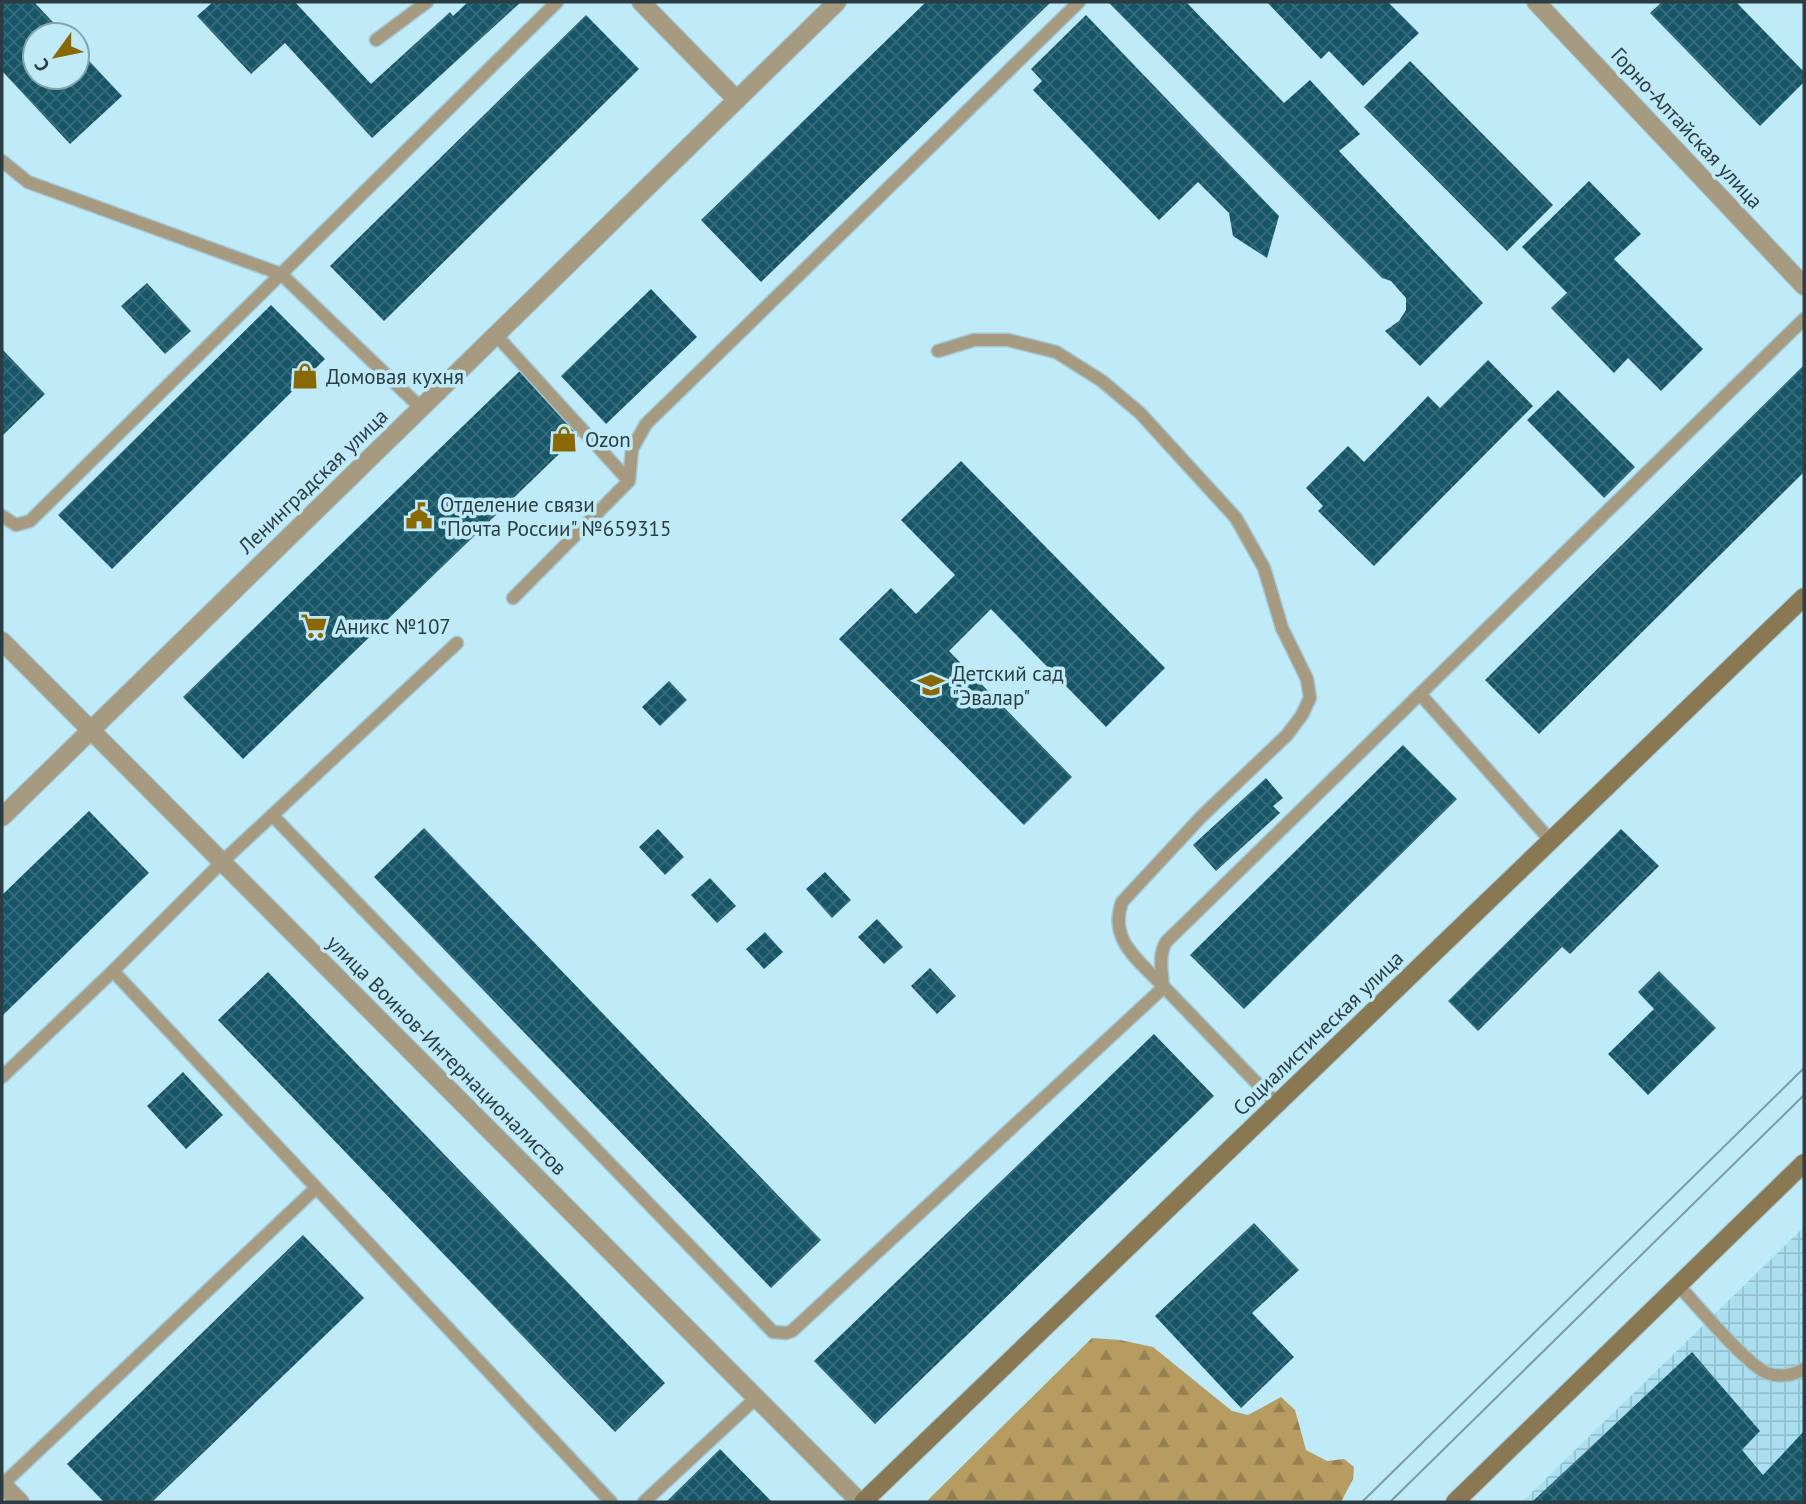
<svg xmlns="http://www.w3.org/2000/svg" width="1806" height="1504" font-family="'PT Sans',sans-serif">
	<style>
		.industrial { fill: url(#industrial-grid) }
		.forest { fill: url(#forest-firs) }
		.building { fill: url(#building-cross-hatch) }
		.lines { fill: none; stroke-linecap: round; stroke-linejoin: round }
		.lane-casing { stroke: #a1c7d4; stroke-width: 15 }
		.street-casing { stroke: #a1c7d4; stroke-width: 20 }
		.secondary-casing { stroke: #a1c7d4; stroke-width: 20 }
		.lane { stroke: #a69b81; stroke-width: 12 }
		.street { stroke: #a69b81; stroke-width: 18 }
		.secondary { stroke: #897852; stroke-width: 18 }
		.tram { stroke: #7b9aa4; stroke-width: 2 }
		.labels { text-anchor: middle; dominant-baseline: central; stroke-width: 7; stroke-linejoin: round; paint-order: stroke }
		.street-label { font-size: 21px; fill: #2b3c42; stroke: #bfeaf8 }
		.poi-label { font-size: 21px; fill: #2b3c42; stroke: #bfeaf8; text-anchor: start }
	</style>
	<defs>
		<pattern id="industrial-grid" width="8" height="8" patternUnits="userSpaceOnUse" patternTransform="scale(1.75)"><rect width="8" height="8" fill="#abdfef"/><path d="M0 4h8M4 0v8" fill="none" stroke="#93c0ce"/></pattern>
		<pattern id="forest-firs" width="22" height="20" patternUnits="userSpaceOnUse" patternTransform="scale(1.75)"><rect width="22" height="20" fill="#b69c60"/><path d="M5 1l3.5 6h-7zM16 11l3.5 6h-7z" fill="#948051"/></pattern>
		<pattern id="building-cross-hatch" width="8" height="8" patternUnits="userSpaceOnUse" patternTransform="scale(1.75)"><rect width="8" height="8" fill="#175668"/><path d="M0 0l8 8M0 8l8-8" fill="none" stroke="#396c7b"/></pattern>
	</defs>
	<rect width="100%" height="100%" fill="#bfeaf8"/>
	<!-- industrial -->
	<path class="industrial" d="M1804 1227V1502H1522Z"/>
	<!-- forest -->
	<path class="forest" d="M1092 1338 1120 1340 1153 1347 1232 1411 1248 1415 1281 1397 1295 1410 1306 1450 1327 1461 1344 1459 1354 1467 1353 1479 1341 1502H926Z"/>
	<!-- building -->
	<path class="building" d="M2 2H34L65 35H35V77H77V48L122 96 70 144 2 71Z
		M213 2H295L371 84 450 12 453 16 468 2H521L372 138 285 43 251 74 197 16Z
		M926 2H1051L761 282 701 220Z
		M1108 2H1186L1284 103 1310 80 1360 134 1339 151 1483 303 1420 366 1385 331 1399 321 1406 310V298L1398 289 1391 281 1382 278Z
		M1267 2H1388L1419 33 1363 86 1329 51 1321 59Z
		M1662 2H1736L1804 72V82L1760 126 1650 13Z
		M586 15 639 69 384 321 330 266Z
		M1086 15 1279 216 1267 258 1233 236 1229 213 1198 182 1159 220 1033 90 1042 81 1031 69Z
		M1410 61 1553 205 1507 251 1364 107Z
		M1589 181 1641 234 1614 259 1703 349 1661 391 1628 358 1614 373 1551 308 1567 293 1522 247Z
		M147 283 191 331 165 354 121 306Z
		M651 289 697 337 606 424 561 376Z
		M271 305 325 359 112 569 58 515Z
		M2 349 45 394 2 436Z
		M1488 360 1533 406 1374 566 1318 511 1323 506 1306 488 1348 446 1364 462 1428 396 1440 408Z
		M1804 365V472L1539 734 1485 680Z
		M523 368 583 431 243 759 183 697Z
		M1558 390 1635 467 1604 498 1527 420Z
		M961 461 1165 668 1106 727 991 609 949 651 1072 777 1024 825 839 639 891 588 916 614 955 575 901 520Z
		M669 681 687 700 660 726 642 707Z
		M1403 745 1457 799 1244 1009 1190 955Z
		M1266 778 1283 798 1273 806 1280 813 1216 871 1193 845Z
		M89 811 149 873 2 1016V895Z
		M424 828 821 1240 771 1288 374 877Z
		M658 829 684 857 665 875 639 847Z
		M1621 829 1659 866 1570 954 1562 947 1478 1031 1448 1001Z
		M825 872 851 900 832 918 806 889Z
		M710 878 736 906 717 923 691 895Z
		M877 919 903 947 884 964 858 937Z
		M765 932 783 952 764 969 746 949Z
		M930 968 956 996 937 1014 911 986Z
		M1659 971 1716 1028 1648 1095 1608 1054 1654 1009 1638 992Z
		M268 972 665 1383 615 1432 218 1020Z
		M1154 1034 1214 1096 875 1424 814 1361Z
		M183 1072 223 1115 186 1149 147 1106Z
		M1254 1223 1299 1270 1252 1313 1294 1357 1241 1408 1155 1316Z
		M303 1235 364 1298 152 1502H104L67 1464Z
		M1692 1352 1760 1431 1742 1450 1763 1475 1804 1431V1502H1532Z
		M720 1449 772 1502H666Z"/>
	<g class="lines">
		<!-- lane casing -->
		<g class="lane-casing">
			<path id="lane" d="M376 40 427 2
				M2 161 28 182 281 274 557 2
				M496 335 629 481
				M938 351 974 340H1008L1056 352 1102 381 1140 413 1236 518 1264 568 1282 628 1307 679 1310 698 1302 715 1287 735 1202 816 1122 902C1108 941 1140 961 1164 987
				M2 516 16 525 30 521 281 274 421 408
				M513 598 629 481 632 449 646 424 1079 2
				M1420 694 1551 841
				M272 815 773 1332 786 1333 792 1331 1164 987 1277 1104
				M113 971 222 862 457 643
				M1163 987C1162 971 1158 956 1166 942L1804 319
				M2 1077 113 971 611 1502
				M1678 1285C1696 1304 1747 1365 1767 1373 1779 1378 1794 1375 1804 1369
				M2 1485 316 1188
				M644 1502 756 1398"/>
		</g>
		<!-- street casing -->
		<g class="street-casing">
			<path id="street" d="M641 2 737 100
				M1536 2 1804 286
				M2 641 860 1502
				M2 817 837 2
				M2 1484 20 1502"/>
		</g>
		<!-- secondary casing -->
		<g class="secondary-casing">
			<path id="secondary" d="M863 1502 1804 597
				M1455 1502 1804 1163"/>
		</g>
		<!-- lane -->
		<use href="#lane" class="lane"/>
		<!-- street -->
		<use href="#street" class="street"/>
		<!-- secondary -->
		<use href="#secondary" class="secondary"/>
		<!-- tram -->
		<path class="tram" d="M1362 1502 1804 1068
			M1390 1502 1804 1095"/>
	</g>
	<!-- icons -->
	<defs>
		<g id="shop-bare" transform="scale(2.1)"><path d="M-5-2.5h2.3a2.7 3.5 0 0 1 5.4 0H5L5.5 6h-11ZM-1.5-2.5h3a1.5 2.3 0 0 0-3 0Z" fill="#896806" stroke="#bfeaf8" stroke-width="2.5" paint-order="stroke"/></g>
		<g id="civic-bare" transform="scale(2.1)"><path d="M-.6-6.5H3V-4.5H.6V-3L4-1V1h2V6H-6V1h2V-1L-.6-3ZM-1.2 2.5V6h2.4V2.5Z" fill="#896806" stroke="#bfeaf8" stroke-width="2.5" paint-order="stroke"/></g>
		<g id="supermarket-bare" transform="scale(2.1)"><path d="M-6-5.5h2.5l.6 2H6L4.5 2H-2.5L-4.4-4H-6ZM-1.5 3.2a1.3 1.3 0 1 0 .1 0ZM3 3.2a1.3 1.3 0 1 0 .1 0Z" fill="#896806" stroke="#bfeaf8" stroke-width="2.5" paint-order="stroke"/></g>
		<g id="school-bare" transform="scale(2.1)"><path d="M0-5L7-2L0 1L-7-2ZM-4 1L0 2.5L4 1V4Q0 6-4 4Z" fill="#896806" stroke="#bfeaf8" stroke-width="2.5" paint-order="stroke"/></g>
	</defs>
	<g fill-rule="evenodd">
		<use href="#shop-bare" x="305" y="376"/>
		<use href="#shop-bare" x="564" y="439"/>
		<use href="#civic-bare" x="419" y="516"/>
		<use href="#supermarket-bare" x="314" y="626"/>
		<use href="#school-bare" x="931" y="685"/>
	</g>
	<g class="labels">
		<!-- street labels -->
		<g class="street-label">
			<text transform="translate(1687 128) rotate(47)">Горно-Алтайская улица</text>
			<text transform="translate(313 481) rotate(-44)">Ленинградская улица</text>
			<text transform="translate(1318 1033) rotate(-44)">Социалистическая улица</text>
			<text transform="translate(447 1055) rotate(45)">улица Воинов-Интернационалистов</text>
		</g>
		<!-- poi labels -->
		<g class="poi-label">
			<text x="326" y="376">Домовая кухня</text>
			<text x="585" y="439">Ozon</text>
			<text x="440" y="504">Отделение связи<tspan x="440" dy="24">"Почта России" №659315</tspan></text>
			<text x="335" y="626">Аникс №107</text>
			<text x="952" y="673">Детский сад<tspan x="952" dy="24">"Эвалар"</tspan></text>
		</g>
	</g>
	<!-- border -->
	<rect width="1806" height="1504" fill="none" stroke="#2b3c42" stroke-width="7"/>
	<!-- north arrow -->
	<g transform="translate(56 56) rotate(237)"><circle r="33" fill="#bfeaf8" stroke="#84a4af" stroke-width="2"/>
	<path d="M0-5L12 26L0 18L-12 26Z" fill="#896806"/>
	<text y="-10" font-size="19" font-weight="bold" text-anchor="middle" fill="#2b3c42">С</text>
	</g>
</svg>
